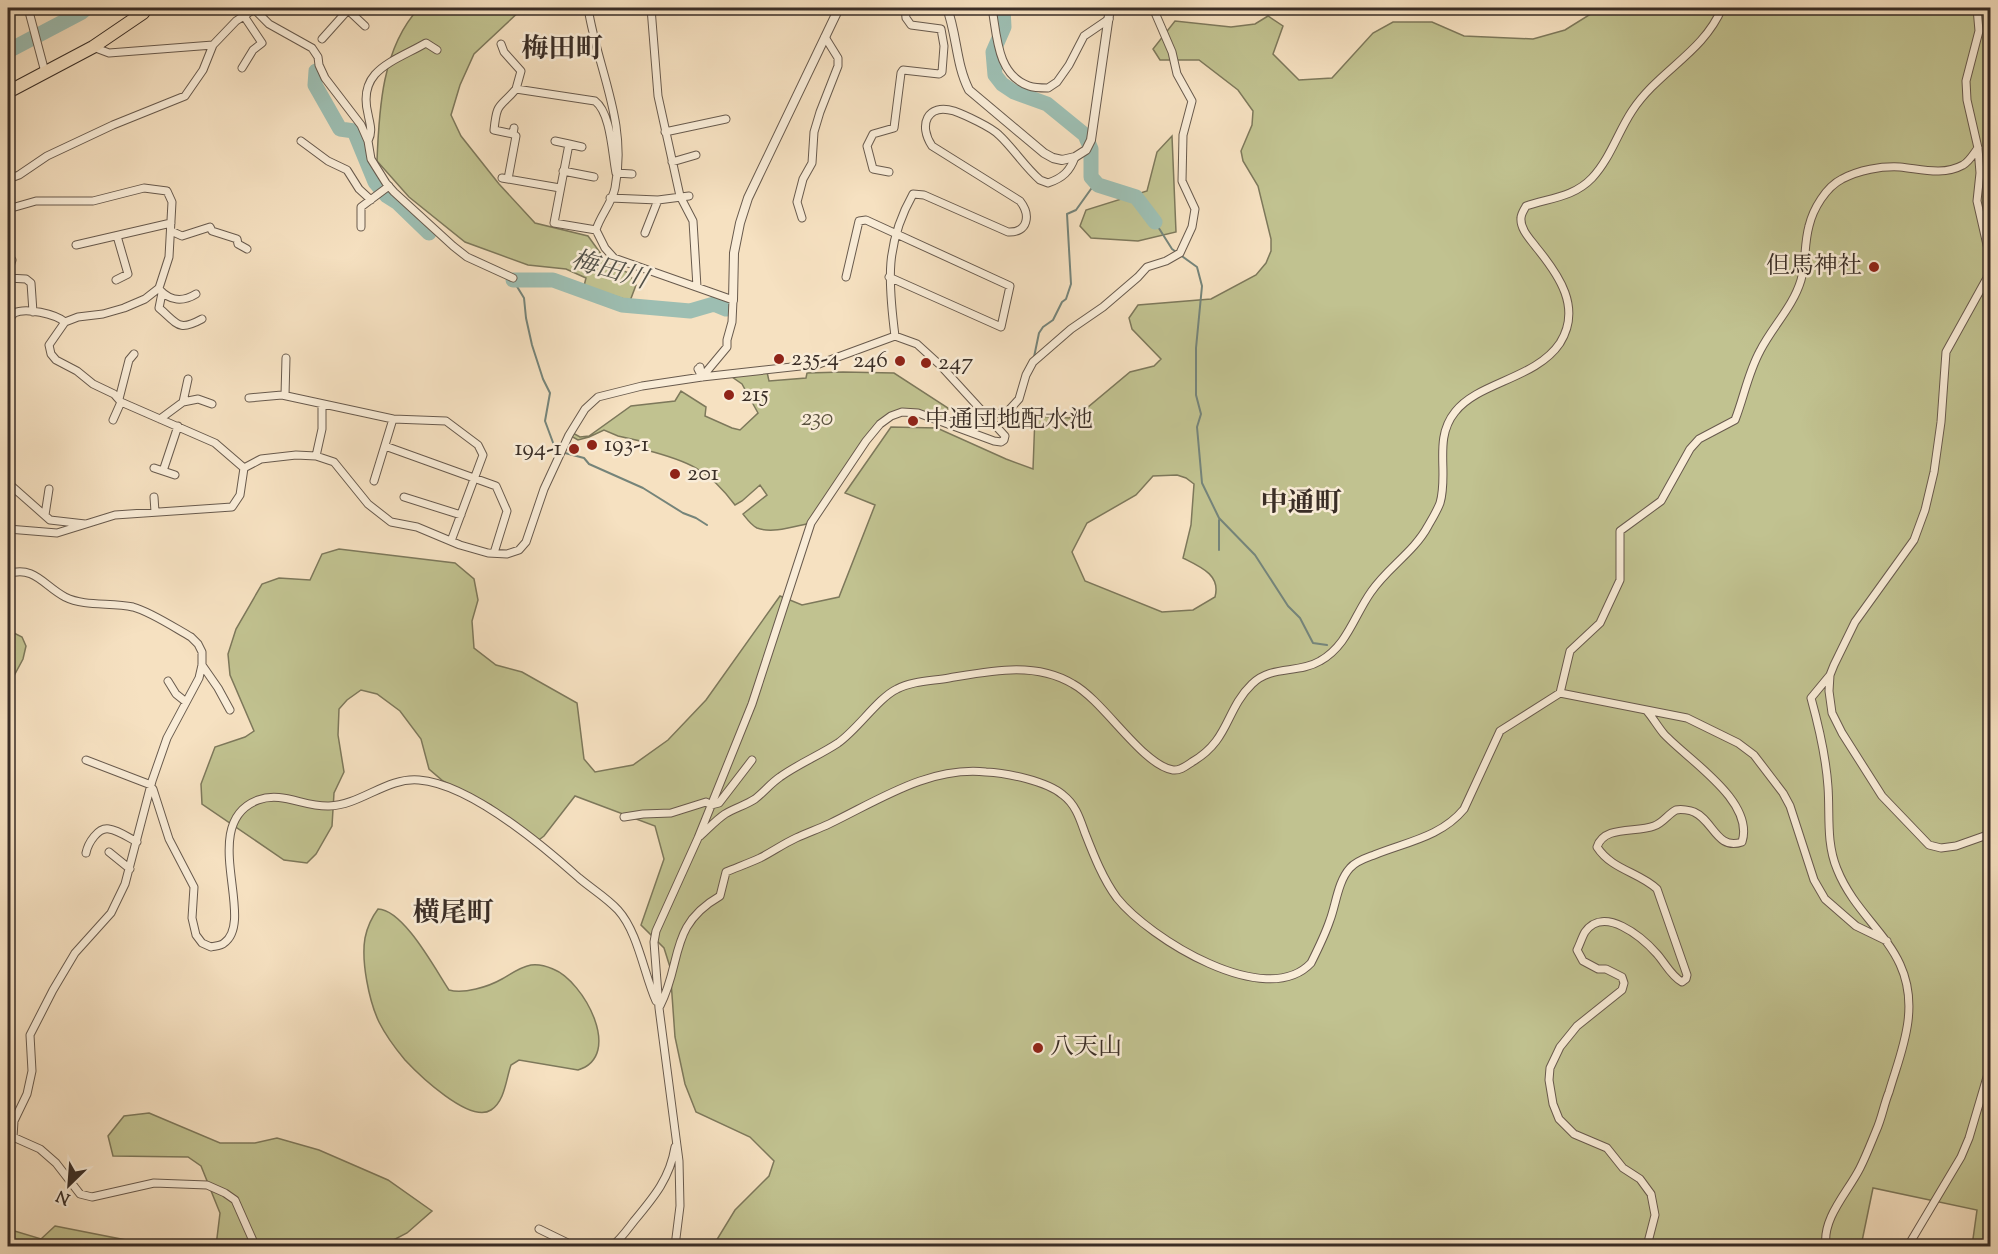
<svg xmlns="http://www.w3.org/2000/svg" width="1998" height="1254" font-family="'Sorts Mill Goudy','Noto Serif JP',serif">
	<style>
		.green { fill: #c1c290; stroke: #7d785b; stroke-width: 1.5; fill-rule: evenodd }
		.lines { fill: none; stroke-linecap: round; stroke-linejoin: round }
		.stream { stroke: #75847a; stroke-width: 2 }
		.river { stroke: #9dbeb2; stroke-width: 15 }
		.minor-casing { stroke: #685a4d; stroke-width: 9 }
		.tertiary-casing { stroke: #685a4d; stroke-width: 10 }
		.trunk-casing { stroke: #392d26; stroke-width: 14 }
		.minor { stroke: #f9ecd7; stroke-width: 7 }
		.tertiary { stroke: #f9ecd7; stroke-width: 8 }
		.trunk { stroke: #f6e1c1; stroke-width: 12 }
		.poi-dot { fill: #8f2418; stroke: #f9ecd7; stroke-width: 2 }
		.labels { text-anchor: middle; dominant-baseline: central; stroke-width: 5; stroke-linejoin: round; paint-order: stroke }
		.poi-label { font-size: 24px; fill: #392d26; stroke: #f9ecd7; text-anchor: start }
		.park-label { font-size: 24px; font-style: italic; fill: #5b5240; stroke: #f9ecd7 }
		.water-label { font-size: 26px; font-style: italic; fill: #525149; stroke: #f9ecd7 }
		.quarter-label { font-size: 27px; font-weight: bold; fill: #392d26; stroke: #f9ecd7 }
	</style>
	<rect width="100%" height="100%" fill="#f6e1c1"/>
	<filter id="stains"><feTurbulence type="fractalNoise" baseFrequency=".00333" numOctaves="4"/><feColorMatrix values="0 0 0 0 .2 0 0 0 0 .09 0 0 0 0 .02 0 0 0 .5 -.17"/></filter>
	<radialGradient id="worn" r=".72"><stop offset=".6" stop-color="#630" stop-opacity="0"/><stop offset="1" stop-color="#630" stop-opacity=".3"/></radialGradient>
	<!-- green -->
	<path class="green" d="M419 8H523L474 54 460 85 451 115 461 136 499 184 535 223 588 236 609 265 629 273 636 285 630 301 584 286 586 278 566 269 528 265 465 242 409 197 377 161C379 109 382 48 419 8Z
		M1596 8H1990V1246H1972L1977 1210 1873 1188 1861 1246H713L735 1210 769 1176 774 1161 750 1137 696 1112 685 1084 675 1037 670 967 664 948 641 925 664 859 655 826 575 796 544 836 536 842 491 805 443 781 429 769 421 739 400 711 377 694 361 690 347 700 339 709 338 735 344 772 334 793 332 826 316 854 307 863 284 860 202 804 201 784 215 747 245 737 254 731 230 675 228 654 236 629 262 584 279 578 310 580 322 554 339 549 455 563 474 579 478 600 472 621 474 648 496 665 522 672 577 703 584 759 595 772 633 765 668 740 706 700 780 596 802 605 839 597 875 505 845 493 891 427 937 428 1006 459 1033 469 1035 416 1069 418 1082 412 1130 372 1154 366 1161 359 1132 329 1129 318 1138 305 1211 299 1256 275 1266 263 1271 251V239L1258 186 1243 161 1241 151 1252 125 1253 111 1238 90 1199 60H1160L1153 49 1175 21 1231 27 1255 24 1268 16 1283 26 1273 54 1299 80 1332 78 1373 33 1393 22H1432L1464 36 1533 39 1565 30 1594 12ZM1177 475 1186 478 1194 484 1191 525 1183 558C1201 567 1221 575 1215 597L1193 610 1162 612 1085 581 1072 552 1087 523 1136 495 1153 476Z
		M1172 136 1176 232 1138 241 1091 238 1080 226 1086 210 1147 191 1157 152Z
		M767 372 769 381 806 378 807 373 843 372 894 373 948 408 944 422 902 412 880 424 811 523C795 526 773 534 757 528 751 525 747 519 743 514L767 495 760 485 742 501 735 505C708 469 688 461 646 450L640 441 618 436 604 430 589 437 578 440 569 435 571 432 580 437 589 436 631 406 675 401 681 391 706 407 705 416 732 428 740 430 758 413 742 384 732 377Z
		M8 630 22 637 26 646 23 659 8 687Z
		M378 909C404 910 435 969 449 990 464 994 488 987 502 979 511 974 520 967 531 965 538 964 546 966 553 969 584 981 624 1056 578 1070L519 1060 511 1065C506 1079 505 1101 491 1110 470 1124 419 1075 405 1060 395 1048 386 1036 379 1022 369 1001 361 961 365 938 367 928 372 917 378 909Z
		M149 1113 220 1143H255L277 1138 319 1150 388 1180 432 1211 407 1233 382 1246H216L220 1213 201 1166 188 1157 113 1156 108 1136 124 1116Z
		M55 1226 126 1240 134 1246H8V1229L41 1239Z"/>
	<g class="lines">
		<!-- stream -->
		<path class="stream" d="M1155 222 1172 249 1197 267 1202 286 1196 348V395L1201 414 1197 427 1202 483 1219 518 1255 555 1288 606 1300 618 1313 643 1327 645
			M513 280 524 298 526 318 532 345 543 379 550 393 545 421 555 448
			M1034 357 1039 333 1043 327 1053 320 1062 302 1066 299 1071 284 1067 214 1076 210 1096 182
			M565 453 584 458 589 464 643 488 683 513 696 518 707 525
			M1219 520V550"/>
		<!-- river -->
		<path class="river" d="M1003 8 1004 27 993 52 995 75 1002 84 1014 92 1047 104 1085 135 1091 149V177L1098 185 1136 197 1155 222
			M8 51 82 12 87 8
			M316 71 315 85 340 129 354 131 375 182 387 196 398 203 429 233
			M513 280H553L622 305 690 311 714 304 726 309"/>
		<!-- minor casing -->
		<g class="minor-casing">
			<path id="minor" d="M28 8 45 72
				M588 8C598 71 628 122 615 188 612 203 600 216 596 230L605 248 614 258 733 300 732 322 727 340V347L702 377
				M651 8 658 96 680 196 693 221 697 287
				M992 8C997 36 997 75 1029 86 1034 88 1042 88 1048 88L1057 82 1069 65 1084 36 1109 19
				M1977 8 1979 31 1966 81 1967 100 1978 148 1980 173 1977 201 1990 258
				M254 9 269 24 312 48 318 57 319 65 325 78 361 125 368 141 371 159 386 183 394 192 453 246 467 257 513 278
				M322 39 348 10 365 26
				M501 44 504 52 521 71 516 89
				M93 47 109 53 213 45
				M242 68 253 50 262 43 244 16
				M665 132 726 119
				M513 134 494 130C497 101 499 109 516 89L595 101C611 113 612 153 616 173L632 174
				M301 141 328 161 347 170 359 189 371 200
				M368 141C373 131 370 125 368 114 357 70 393 62 426 43L437 50
				M555 141 569 144
				M582 147 569 144 554 223 596 230
				M672 162 696 155
				M563 171 594 177
				M889 172 873 169 867 146 873 134 894 128 901 73 903 70 939 74 942 72 944 46 941 29 911 25 906 18 905 8
				M502 178 560 188
				M8 179 19 175 47 156 113 125 185 96 203 70 213 45 236 21 256 8
				M508 179 516 136 513 134 514 128
				M610 198 658 200 689 196
				M8 209 36 201H93L144 188 167 191 172 202 169 257 159 288 145 299 124 308 103 314 78 317 65 322 49 345 51 354 56 360 77 371 93 384 114 394 121 402 215 443 244 468
				M802 218 797 202 803 179 812 163 814 132 820 112 838 66V58L825 37
				M361 227V207L389 186
				M171 231 182 236 210 227 212 231 237 239 238 244 247 249
				M645 233 658 200
				M76 245 171 223
				M1990 259 1987 278 1946 352 1941 422 1934 472 1925 510 1914 540 1855 622 1834 665 1830 675 1829 691 1832 713 1842 733 1882 796 1929 845 1941 848 1956 846 1990 834
				M10 277 9 269 12 260
				M846 277 859 221 866 220 1010 286 1001 327 889 277
				M8 278 26 279 31 283 33 312
				M116 280 128 274 117 236
				M160 290C170 301 183 302 196 294
				M162 293 159 308C178 324 178 332 202 319
				M8 320C8 320 14 314 14 313 26 307 55 314 65 322
				M895 336C888 281 885 244 913 194L924 195 1008 232C1028 233 1031 215 1020 201L932 146C918 125 927 103 954 111 965 115 991 127 999 135 1013 148 1025 167 1040 180L1048 183C1063 178 1070 171 1075 157
				M698 369 702 377 700 367
				M285 395 286 358
				M249 398 282 395 393 419
				M119 399 129 360 134 354
				M183 402 198 399 212 404
				M982 410 996 414 1008 411 1019 399 1026 375 1033 362 1071 329 1103 307 1138 277 1147 267 1166 261 1180 253 1192 227 1195 209 1182 181 1183 135 1192 101 1177 74 1172 52 1153 8
				M160 419 183 402 188 379
				M113 420 121 402
				M385 446 496 486 507 511 494 553
				M316 456 322 429V404
				M154 468 163 471
				M244 468 261 459 296 455 316 456 334 462 368 504 391 522 417 527 460 545 488 553 507 554 519 550 526 542 544 489 569 435 585 409 598 397 642 386 702 377 819 364 895 336 917 344 940 365 1005 436 1004 440 1001 442 994 441 918 413 902 412 891 416 880 424 866 441 811 523 752 704 698 838 656 931 654 942 659 1008 679 1161 680 1206 675 1246
				M175 475 163 471 178 426
				M374 481 393 419 446 421 478 445 483 455 451 541
				M8 483 50 520 85 524
				M154 497 155 512
				M404 497 461 515
				M45 515 49 489
				M8 529 57 533 115 515 232 507 240 495 244 468
				M8 574C34 565 44 586 65 597 85 607 111 602 133 607 151 612 175 628 191 637L198 644 202 652V665L199 678 167 738 152 781 125 884 111 913 75 953 53 990 30 1035 32 1071 27 1094 14 1121 13 1137 40 1149 56 1163 80 1194 92 1197 154 1183 207 1185 225 1193 235 1200 254 1243 259 1246
				M202 665 218 688 230 710
				M168 681 176 694 186 702
				M1560 693 1570 651 1600 623 1620 580V531L1661 501 1690 449 1699 439 1735 420C1744 397 1748 373 1760 351 1772 327 1793 307 1801 280 1806 263 1804 244 1809 226 1813 209 1826 187 1842 179 1859 170 1881 166 1900 167 1921 169 1943 176 1963 165 1969 162 1974 153 1978 148
				M1647 711C1653 718 1658 727 1664 734 1688 760 1755 801 1742 842 1717 851 1713 820 1694 812 1690 810 1681 809 1676 810 1668 814 1663 823 1654 826 1636 833 1604 825 1597 847 1612 870 1639 872 1657 889L1687 975 1686 979 1682 982C1671 976 1665 963 1657 954 1642 937 1604 905 1585 932 1582 937 1580 944 1577 950L1583 961 1598 969H1606L1622 977 1624 983 1622 990 1577 1026 1560 1047 1550 1068 1549 1080 1553 1104 1559 1119 1574 1134 1607 1148 1623 1168 1640 1179 1651 1194 1655 1215 1647 1246
				M86 760 151 785
				M153 789 169 839 194 887 192 918 196 935 202 943 211 947C215 946 221 946 224 943 257 920 197 823 258 800 282 791 304 807 329 806 361 805 387 777 419 780 470 784 542 845 579 878 592 889 607 898 618 910 638 932 644 974 656 1001
				M624 817 643 814 671 813 706 802 711 805 719 803 752 760
				M700 836C708 829 716 820 725 814 735 808 746 805 755 799 764 792 771 783 780 777 798 764 820 755 838 743 858 729 878 698 897 689 912 681 932 681 949 678 990 671 1035 661 1073 684 1104 701 1142 765 1173 770 1180 771 1186 766 1192 762 1230 740 1225 710 1252 684 1271 665 1298 674 1320 661 1347 646 1354 616 1371 592 1387 568 1414 552 1428 526 1432 519 1437 511 1440 503 1449 473 1433 439 1455 412 1478 382 1536 379 1560 343 1582 308 1559 275 1536 247 1530 239 1520 229 1521 218 1521 214 1524 210 1526 206 1550 198 1574 197 1592 178 1610 159 1618 132 1632 111 1658 71 1703 53 1722 8
				M109 852 130 869
				M86 853C88 843 98 827 109 829 118 830 129 838 137 842
				M660 1006C683 961 668 926 720 896L726 872C738 867 749 863 760 858 772 852 783 844 796 838 807 833 818 829 829 824 879 800 929 766 986 772 1007 773 1047 781 1063 795 1076 805 1080 819 1085 833 1094 856 1103 879 1117 898 1149 938 1266 1011 1311 963 1318 949 1325 935 1330 920 1336 904 1338 881 1350 868 1356 861 1366 858 1374 855 1406 842 1441 837 1464 809L1500 731 1560 693 1687 718 1738 743 1754 755 1783 793 1790 806 1814 880 1825 899 1856 926 1887 941
				M539 1229 574 1246
				M269 1246 286 1244 295 1246
				M612 1246C621 1239 627 1230 634 1221 654 1197 670 1178 675 1147
				M1826 1246C1822 1218 1848 1192 1860 1168 1866 1156 1871 1143 1876 1131 1882 1118 1884 1104 1889 1092 1896 1068 1905 1046 1908 1021 1917 947 1860 927 1837 869 1826 843 1830 814 1828 787 1826 757 1819 727 1811 698L1830 675
				M1908 1246 1961 1157 1969 1138 1990 1067"/>
		</g>
		<!-- tertiary casing -->
		<g class="tertiary-casing">
			<path id="tertiary" d="M947 8C957 35 956 65 969 90L1044 153 1053 158 1062 160 1075 157 1086 150 1091 140 1110 8
				M733 300 734 253 740 223 748 198 839 8"/>
		</g>
		<!-- trunk casing -->
		<g class="trunk-casing">
			<path id="trunk" d="M8 92 93 47 143 13 147 8"/>
		</g>
		<!-- minor -->
		<use href="#minor" class="minor"/>
		<!-- tertiary -->
		<use href="#tertiary" class="tertiary"/>
		<!-- trunk -->
		<use href="#trunk" class="trunk"/>
	</g>
	<!-- markers -->
	<g class="poi-dot">
		<circle cx="1874" cy="267" r="6"/>
		<circle cx="779" cy="359" r="6"/>
		<circle cx="900" cy="361" r="6"/>
		<circle cx="926" cy="363" r="6"/>
		<circle cx="729" cy="395" r="6"/>
		<circle cx="913" cy="421" r="6"/>
		<circle cx="592" cy="445" r="6"/>
		<circle cx="574" cy="449" r="6"/>
		<circle cx="675" cy="474" r="6"/>
		<circle cx="1038" cy="1048" r="6"/>
	</g>
	<g class="labels">
		<!-- poi labels -->
		<g class="poi-label">
			<text x="1862" y="267" text-anchor="end">但馬神社</text>
			<text x="791" y="359">235-4</text>
			<text x="888" y="361" text-anchor="end">246</text>
			<text x="938" y="363">247</text>
			<text x="741" y="395">215</text>
			<text x="925" y="421">中通団地配水池</text>
			<text x="604" y="445">193-1</text>
			<text x="562" y="449" text-anchor="end">194-1</text>
			<text x="687" y="474">201</text>
			<text x="1050" y="1048">八天山</text>
		</g>
		<!-- park labels -->
		<g class="park-label">
			<text x="817" y="419">230</text>
		</g>
		<!-- water labels -->
		<g class="water-label">
			<text transform="translate(609 271) rotate(16)">梅田川</text>
		</g>
		<!-- quarter labels -->
		<g class="quarter-label">
			<text x="562" y="50">梅田町</text>
			<text x="1301" y="504">中通町</text>
			<text x="453" y="914">横尾町</text>
		</g>
	</g>
	<!-- margin -->
	<rect width="1998" height="1254" fill="none" stroke="#f6e1c1" stroke-width="30"/>
	<rect x="9" y="9" width="1980" height="1236" fill="none" stroke="#392d26" stroke-width="3"/>
	<rect x="15" y="15" width="1968" height="1224" fill="none" stroke="#392d26" stroke-width="1.5"/>
	<!-- north arrow -->
	<g transform="translate(69 1185) rotate(205)" stroke="#f9ecd7" stroke-width="4.5" paint-order="stroke">
	<path d="M0-4.5L10 22L0 15L-10 22Z" fill="#392d26"/>
	<text y="-9" font-size="16" font-weight="bold" text-anchor="middle" fill="#392d26">N</text>
	</g>
	<rect width="100%" height="100%" filter="url(#stains)"/>
	<rect width="100%" height="100%" fill="url(#worn)"/>
</svg>
